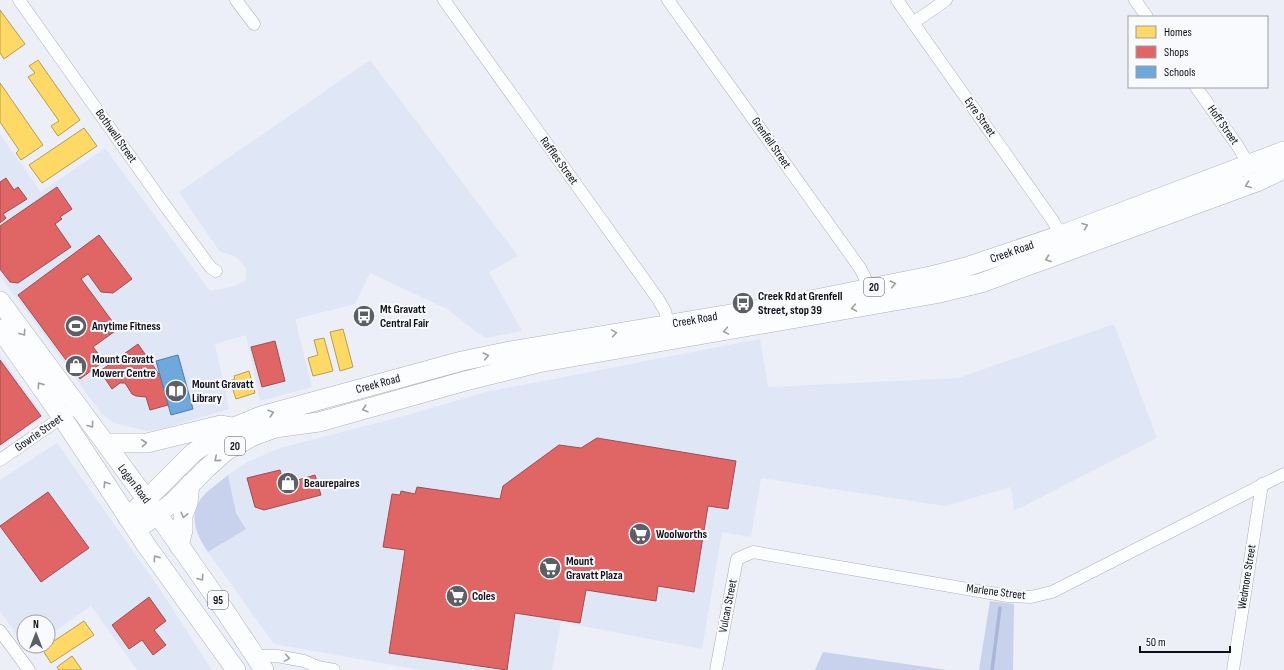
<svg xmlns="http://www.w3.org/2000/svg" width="1284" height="670" font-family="'Sofia Sans Condensed',sans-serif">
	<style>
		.built { fill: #dfe6f6 }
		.green { fill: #c8d2ec }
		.homes { fill: #ffd966; stroke: #b79d4e }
		.shops { fill: #e06666; stroke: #a14c4e }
		.schools { fill: #6fa8dc; stroke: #527ba1 }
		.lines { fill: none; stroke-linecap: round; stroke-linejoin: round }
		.stream { stroke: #a9b6d8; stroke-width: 3.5 }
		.minor-casing { stroke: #afb1b8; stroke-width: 13 }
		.primary-casing { stroke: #afb1b8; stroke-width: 20 }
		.minor { stroke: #fcfdfe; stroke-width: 12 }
		.primary { stroke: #fcfdfe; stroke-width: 19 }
		.oneway { stroke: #9d9fa2 }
		.labels { text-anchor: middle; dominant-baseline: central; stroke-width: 4; stroke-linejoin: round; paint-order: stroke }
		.shield { fill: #f9fafe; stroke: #55575c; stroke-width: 1 }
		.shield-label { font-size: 11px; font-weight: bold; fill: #0f1117 }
		.street-label { font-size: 12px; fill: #0f1117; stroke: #f9fafe }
		.poi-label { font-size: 12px; font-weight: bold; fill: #0f1117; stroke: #f9fafe; text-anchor: start }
	</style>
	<rect width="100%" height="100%" fill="#eceff8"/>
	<!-- built -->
	<path class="built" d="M370 60 518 256 489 272 522 331 486 338 478 333 447 309 370 273 355 304 295 319 312 387 260 401 246 335 215 344 229 409 165 428 147 431 114 423 102 414 0 276V134L41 192 105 148 210 291 232 287 246 280V268L235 256 220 252 179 192Z
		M1114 324 1157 438 1014 511 1011 487 945 506 761 478 751 537 722 532 702 649 561 622 552 670H421L274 644 208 552 246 529 236 513 228 475 247 462 280 448 404 416 486 392 760 339 768 387 958 378Z
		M0 355 44 416 0 448Z
		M57 443 159 588 212 670H137L91 606 48 636V622H24V645L0 611V480Z"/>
	<!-- green -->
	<path class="green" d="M228 475 236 513 246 529 208 552C198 537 188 519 200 500 206 491 219 483 228 475Z
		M990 601 1014 604 1013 670H979Z
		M823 652 947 670H815Z"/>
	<!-- homes -->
	<path class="homes" d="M0 10 25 44 4 59 0 53Z
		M38 60 80 120 58 136 51 126 59 121 28 77 35 73 29 66Z
		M0 83 43 145 21 160 16 153 19 150 0 122Z
		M84 128 97 146 42 183 29 165Z
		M343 329 353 367 340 371 330 332Z
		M324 338 333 371 313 376 308 358 318 355 314 340Z
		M249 371 255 393 236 399 230 381 235 379 234 376Z
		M84 621 94 635 51 663 42 649Z
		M72 656 82 670H59L57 667Z"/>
	<!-- shops -->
	<path class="shops" d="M6 178 14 190 18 187 27 199 3 214 6 218 0 223V182Z
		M57 187 72 209 60 217 62 219 55 224 71 247 18 283 10 282 0 269V226Z
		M99 235 132 279 113 293 101 292 88 274 81 279 118 329 93 347 104 361 80 379 18 295Z
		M275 341 285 381 262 387 251 347Z
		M138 344 161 377 168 405 150 410 146 397 136 396 132 394 125 383H120L112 389 100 371Z
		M0 360 41 416 0 445Z
		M597 438 736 461 728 509 708 506 694 592 658 586 656 601 586 590 580 623 515 613 507 670 389 653 405 550 383 547 392 494 400 495 401 491 415 494 417 487 500 499 503 486 559 445 581 448Z
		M280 470 284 484 315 475 321 495 264 510 255 507 247 478Z
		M48 492 89 548 41 582 0 526Z
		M149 597 166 621 154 630 166 645 153 655 142 640 129 649 112 625Z"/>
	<!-- schools -->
	<path class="schools" d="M178 355 193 409 171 415 156 361Z"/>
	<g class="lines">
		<!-- stream -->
		<path class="stream" d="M992 670 1000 608"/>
		<!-- minor casing -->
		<g class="minor-casing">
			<path id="minor" d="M19 0 166 207 211 268 216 271
				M236 0 254 24
				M444 0 658 299 665 311 668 324
				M668 0 860 268 870 288
				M897 0 1053 221 1061 235
				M1135 0 1147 17
				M913 23 946 0
				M1196 87 1237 145 1249 165
				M0 460 68 413
				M0 631 29 670
				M255 656H277L304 661 318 667 334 670
				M716 670 737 559 753 552 1008 596 1031 597 1052 592 1284 474
				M1233 670 1262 484"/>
		</g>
		<!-- primary casing -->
		<g class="primary-casing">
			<path id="primary" d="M0 301C90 423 182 543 264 670
				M0 329 62 417 146 545 236 670
				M105 443H147L221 425 233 427
				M127 517 146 500 193 453 209 442 234 427 261 416 462 361 510 351 796 303 935 275 966 267 1061 235 1284 151
				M136 530 157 515 175 500 207 468 226 451 253 436 275 428 319 422 465 381 538 363 935 294 981 283 1008 273 1259 181 1284 169
				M179 546 183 530V515L188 503 190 484"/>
		</g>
		<!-- minor -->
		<use href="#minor" class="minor"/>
		<!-- primary -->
		<use href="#primary" class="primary"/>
	</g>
	<!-- one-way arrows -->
	<defs><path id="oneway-chevron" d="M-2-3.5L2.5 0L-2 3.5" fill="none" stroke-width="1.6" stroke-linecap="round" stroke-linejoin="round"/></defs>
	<g class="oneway">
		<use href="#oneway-chevron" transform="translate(1248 185) rotate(159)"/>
		<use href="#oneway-chevron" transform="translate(1085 226) rotate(-21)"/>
		<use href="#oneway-chevron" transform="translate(1048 259) rotate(160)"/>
		<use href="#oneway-chevron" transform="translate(893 284) rotate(-11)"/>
		<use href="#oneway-chevron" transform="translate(854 308) rotate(170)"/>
		<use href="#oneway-chevron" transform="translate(726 331) rotate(170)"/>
		<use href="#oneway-chevron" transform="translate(23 333) rotate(54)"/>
		<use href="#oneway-chevron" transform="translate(614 333) rotate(-9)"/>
		<use href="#oneway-chevron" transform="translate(486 356) rotate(-12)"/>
		<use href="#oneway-chevron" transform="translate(40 385) rotate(-125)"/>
		<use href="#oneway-chevron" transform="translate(365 409) rotate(164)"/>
		<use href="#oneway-chevron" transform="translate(271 413) rotate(-17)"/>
		<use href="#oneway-chevron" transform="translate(91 425) rotate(53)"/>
		<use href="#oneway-chevron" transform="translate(144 443) rotate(-6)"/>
		<use href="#oneway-chevron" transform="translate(217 459) rotate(140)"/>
		<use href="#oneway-chevron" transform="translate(106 484) rotate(-123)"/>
		<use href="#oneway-chevron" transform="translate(184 515) rotate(103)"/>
		<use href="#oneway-chevron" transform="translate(156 558) rotate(-125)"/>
		<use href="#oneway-chevron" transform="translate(201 578) rotate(54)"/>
		<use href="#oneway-chevron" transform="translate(287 658) rotate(9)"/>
	</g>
	<!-- icons -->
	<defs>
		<g id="bus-disc" transform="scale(1.15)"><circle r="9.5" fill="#5c5f66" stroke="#f9fafe"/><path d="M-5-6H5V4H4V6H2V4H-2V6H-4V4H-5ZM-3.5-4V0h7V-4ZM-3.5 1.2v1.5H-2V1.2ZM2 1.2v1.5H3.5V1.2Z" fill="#fff"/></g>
		<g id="stadium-disc" transform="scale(1.15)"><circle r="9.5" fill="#5c5f66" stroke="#f9fafe"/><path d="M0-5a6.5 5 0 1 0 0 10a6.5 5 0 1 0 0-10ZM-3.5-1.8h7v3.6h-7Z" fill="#fff"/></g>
		<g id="shop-disc" transform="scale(1.15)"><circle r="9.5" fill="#5c5f66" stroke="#f9fafe"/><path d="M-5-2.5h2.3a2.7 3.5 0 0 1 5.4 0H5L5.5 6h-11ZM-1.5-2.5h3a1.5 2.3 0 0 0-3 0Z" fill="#fff"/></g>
		<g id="library-disc" transform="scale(1.15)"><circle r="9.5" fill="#5c5f66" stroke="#f9fafe"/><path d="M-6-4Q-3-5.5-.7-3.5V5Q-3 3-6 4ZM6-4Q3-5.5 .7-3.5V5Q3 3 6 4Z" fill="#fff"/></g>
		<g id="supermarket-disc" transform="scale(1.15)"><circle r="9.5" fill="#5c5f66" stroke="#f9fafe"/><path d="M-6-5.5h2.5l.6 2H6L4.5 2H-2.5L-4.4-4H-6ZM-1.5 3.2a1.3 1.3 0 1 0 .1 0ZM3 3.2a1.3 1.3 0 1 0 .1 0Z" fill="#fff"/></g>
	</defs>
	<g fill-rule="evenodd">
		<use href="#bus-disc" x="743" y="303"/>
		<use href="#bus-disc" x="364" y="316"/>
		<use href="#stadium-disc" x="76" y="326"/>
		<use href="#shop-disc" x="76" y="366"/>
		<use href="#library-disc" x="176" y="391"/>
		<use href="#shop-disc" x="288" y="483"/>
		<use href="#supermarket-disc" x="640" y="534"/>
		<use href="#supermarket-disc" x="550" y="568"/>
		<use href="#supermarket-disc" x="457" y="596"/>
	</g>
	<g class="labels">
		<!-- shield labels -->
		<g class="shield">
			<rect x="864" y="278" width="20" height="18" rx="3"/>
			<rect x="225" y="437" width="20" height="18" rx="3"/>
			<rect x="208" y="591" width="20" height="18" rx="3"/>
		</g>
		<g class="shield-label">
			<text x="874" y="287">20</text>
			<text x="235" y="446">20</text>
			<text x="218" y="600">95</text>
		</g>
		<!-- street labels -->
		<g class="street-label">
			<text transform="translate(980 117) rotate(55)">Eyre Street</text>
			<text transform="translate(1223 125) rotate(55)">Hoff Street</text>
			<text transform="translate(116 136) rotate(55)">Bothwell Street</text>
			<text transform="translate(771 143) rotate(55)">Grenfell Street</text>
			<text transform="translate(559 161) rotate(54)">Raffles Street</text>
			<text transform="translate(1012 252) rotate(-19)">Creek Road</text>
			<text transform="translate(695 320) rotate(-10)">Creek Road</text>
			<text transform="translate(378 384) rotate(-15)">Creek Road</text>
			<text transform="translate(39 433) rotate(-35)">Gowrie Street</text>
			<text transform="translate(134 484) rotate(53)">Logan Road</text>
			<text transform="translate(1247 577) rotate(-81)">Wedmore Street</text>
			<text transform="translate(996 592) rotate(7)">Marlene Street</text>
			<text transform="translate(728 606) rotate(-79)">Vulcan Street</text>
		</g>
		<!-- poi labels -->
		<g class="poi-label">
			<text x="758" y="296">Creek Rd at Grenfell<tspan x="758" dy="14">Street, stop 39</tspan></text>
			<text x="380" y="309">Mt Gravatt<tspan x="380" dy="14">Central Fair</tspan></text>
			<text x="92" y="326">Anytime Fitness</text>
			<text x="92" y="359">Mount Gravatt<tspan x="92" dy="14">Mowerr Centre</tspan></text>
			<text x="192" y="384">Mount Gravatt<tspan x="192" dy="14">Library</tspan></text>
			<text x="304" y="483">Beaurepaires</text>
			<text x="656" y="534">Woolworths</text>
			<text x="566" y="561">Mount<tspan x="566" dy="14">Gravatt Plaza</tspan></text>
			<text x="472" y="596">Coles</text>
		</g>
	</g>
	<!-- legend -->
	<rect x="1128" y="16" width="140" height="72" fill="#f9fafe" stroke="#9b9da2"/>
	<rect x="1136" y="26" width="20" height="12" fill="#ffd966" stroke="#9b9da2"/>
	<text x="1164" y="36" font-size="12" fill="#0f1117">Homes</text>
	<rect x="1136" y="46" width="20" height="12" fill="#e06666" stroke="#9b9da2"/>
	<text x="1164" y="56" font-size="12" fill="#0f1117">Shops</text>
	<rect x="1136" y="66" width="20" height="12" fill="#6fa8dc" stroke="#9b9da2"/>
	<text x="1164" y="76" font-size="12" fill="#0f1117">Schools</text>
	<!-- north arrow -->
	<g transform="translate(36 634)"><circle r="19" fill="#f9fafe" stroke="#9b9da2"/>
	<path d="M0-3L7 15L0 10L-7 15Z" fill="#5c5f66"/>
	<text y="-6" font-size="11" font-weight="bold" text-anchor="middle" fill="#0f1117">N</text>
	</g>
	<!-- scale -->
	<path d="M1140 646v6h90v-6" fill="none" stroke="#0f1117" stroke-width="2"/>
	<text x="1146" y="646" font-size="12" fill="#0f1117" stroke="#f9fafe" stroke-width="3" paint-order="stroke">50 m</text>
</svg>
